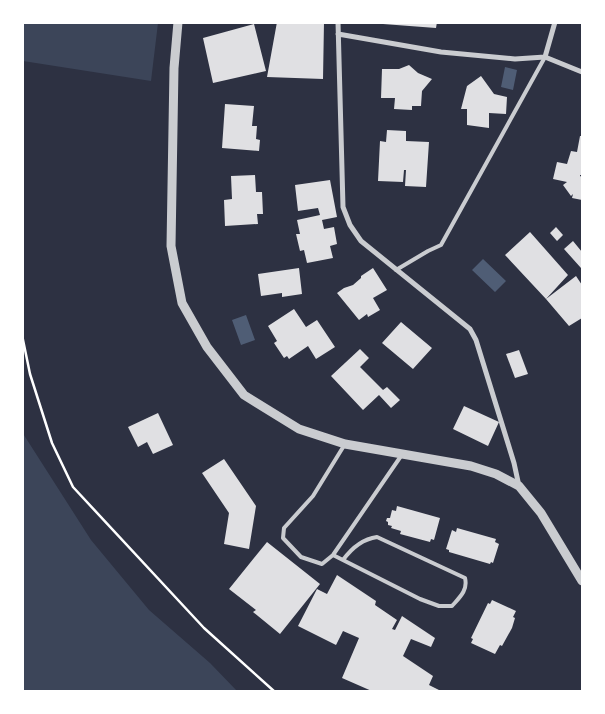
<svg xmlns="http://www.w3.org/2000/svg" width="605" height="714" font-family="'PT Sans',sans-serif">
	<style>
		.green { fill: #3c4559 }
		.water { fill: #4f5d75 }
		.building { fill: #e0e0e3 }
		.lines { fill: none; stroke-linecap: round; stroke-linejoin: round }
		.path { stroke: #fff; stroke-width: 2.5 }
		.service { stroke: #caccd0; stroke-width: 4 }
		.minor { stroke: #caccd0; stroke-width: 5 }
		.tertiary { stroke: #caccd0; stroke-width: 9 }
	</style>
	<rect width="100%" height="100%" fill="#2d3142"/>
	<!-- green -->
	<path class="green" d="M22 23H158L151 81 23 61Z
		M22 432 91 540 149 610 210 663 237 691H23Z"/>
	<!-- water -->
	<path class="water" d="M505 67 517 70 513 90 501 87Z
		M483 259 506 281 495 292 472 270Z
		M246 315 255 340 241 345 232 320Z"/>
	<!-- building -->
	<path class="building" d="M277 22H324L323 79 267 77Z
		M383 22H437L436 28 383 24Z
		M254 24 266 71 213 83 203 38Z
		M409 65 418 73 432 79 422 91 421 106H412V110L394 109 395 98H381L382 69H399Z
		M481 76 494 94 507 97 506 114 489 113V128L467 125V109H461L467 86Z
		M225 104 254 106 252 126H257L256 139 260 140 259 151 222 148Z
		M387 130 406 131V141L429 142 426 187 405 186 406 170H404L403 182 378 181 380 141 386 142Z
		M580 136H582V175H580V176L582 177V200L572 198 573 194 571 196 563 185 567 182 553 179 557 162 567 164 571 151 577 152Z
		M255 175 256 192H262L263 214H257L258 224 225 226 224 200 232 199 231 176Z
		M330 180 337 217 322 220 324 229 334 227 337 244 330 246 333 258 307 263 304 250 300 251 296 234H300L297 220 320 215 318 208 298 211 295 185Z
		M556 227 563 235 557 241 550 233Z
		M530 232 568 275 546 299 505 255Z
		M573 241 582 252V267L581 268 564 249Z
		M299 268 302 294 282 297V293L261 296 258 274Z
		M373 268 387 290 373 298 380 310 368 317 367 314 359 320 337 293 344 288 353 285 361 278V276Z
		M576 276 582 285V318L569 326 546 299Z
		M294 309 306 327 317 320 335 347 316 359 308 346 289 359 287 356 284 358 274 343 277 341 268 326Z
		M401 322 432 348 413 369 382 343Z
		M360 349 369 358 360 367 383 390 387 387 400 400 391 408 379 395 363 410 331 376Z
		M519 350 528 374 515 378 506 354Z
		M464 406 499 422 488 446 453 429Z
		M158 413 173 445 153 454 147 442 138 447 128 427Z
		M224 459 256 506 249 549 224 544 229 513 202 473Z
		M397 506 440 518 434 540 431 539 430 542 400 534 401 531 391 528 392 526 388 525V522L386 521 387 518H390L392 510 396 511Z
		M457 528 496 539 495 542 499 544 493 563 491 562 490 564 449 552V550L446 549 452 530 456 532Z
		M267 542 320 584 280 634 253 612 256 610 229 589Z
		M337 575 376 601 375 605 397 620 392 629 395 630 402 616 435 638 431 647 411 639 403 656 433 676 429 685 443 692H374L342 678 359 638 343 631 336 645 298 626 317 589 327 594Z
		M492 600 516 611 513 617 515 618 512 628 502 646 500 645 495 654 471 643 473 639 471 638 488 603 490 604Z"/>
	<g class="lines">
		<!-- path -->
		<path class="path" d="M22 335 30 374 52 443 73 487 204 628 275 692"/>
		<!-- service -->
		<path class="service" d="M396 270 428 251 441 245 545 57
			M345 444 313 496 284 528 283 538 301 557 322 564 333 555 401 456
			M333 555 420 599 439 606H452C460 597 468 590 465 578L377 537C363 539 351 549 343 560"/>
		<!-- minor -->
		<path class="minor" d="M338 22 343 207 350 225 361 241 470 329 476 340 514 463 519 486
			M338 34 441 52 515 59 545 57 582 72
			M545 57 555 22"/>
		<!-- tertiary -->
		<path class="tertiary" d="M178 22 174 68 171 246 182 303 207 347 244 395 299 429 345 444 471 466 496 474 519 486 541 513 582 581"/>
	</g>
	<!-- border -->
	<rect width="605" height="714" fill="none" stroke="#ffffff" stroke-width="48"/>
</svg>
